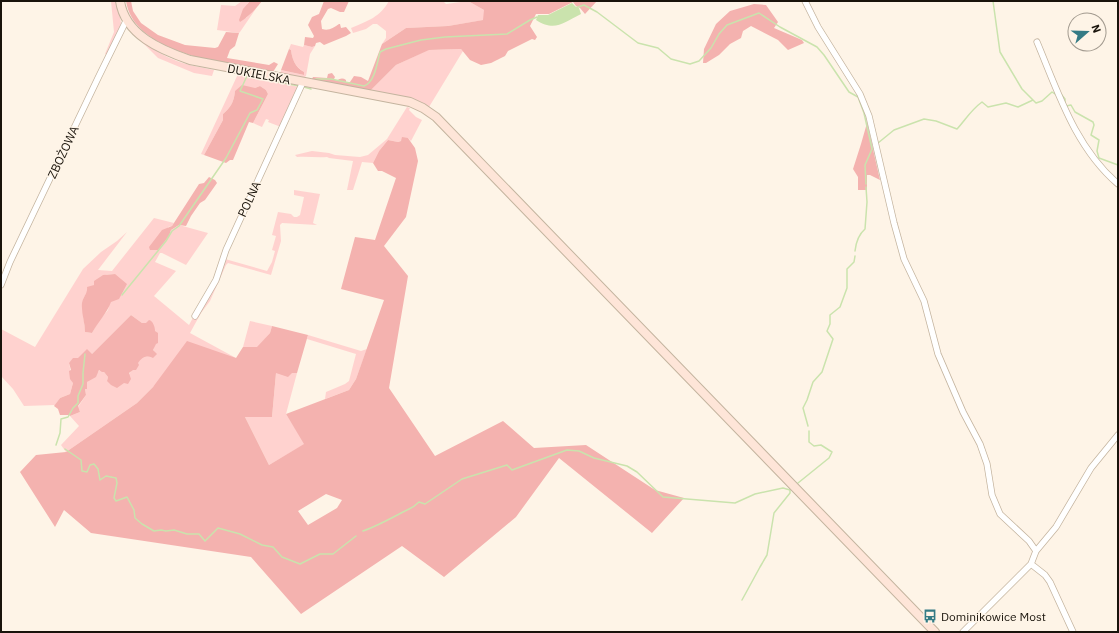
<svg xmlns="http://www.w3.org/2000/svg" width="1119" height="633" font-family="'IBM Plex Sans',sans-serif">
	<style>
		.green { fill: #ffd2cf; fill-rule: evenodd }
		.forest { fill: #f4b2af; fill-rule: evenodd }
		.water { fill: #cae3ad }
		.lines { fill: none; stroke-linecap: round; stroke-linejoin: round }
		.stream { stroke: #cae3ad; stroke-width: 1.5 }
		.street-casing { stroke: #c4b49f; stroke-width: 7 }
		.secondary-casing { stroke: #c4b49f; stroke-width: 10 }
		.street { stroke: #fff; stroke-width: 5.5 }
		.secondary { stroke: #fee5d8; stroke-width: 8 }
		.labels { text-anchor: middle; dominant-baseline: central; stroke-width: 3; stroke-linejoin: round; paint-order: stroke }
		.street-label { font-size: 12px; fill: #19130b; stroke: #fef4e7 }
		.poi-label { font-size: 12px; fill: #19130b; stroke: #fef4e7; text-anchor: start }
	</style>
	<rect width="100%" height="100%" fill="#fef4e7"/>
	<!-- green -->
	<path class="green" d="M111 1H117L121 23 119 31 107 55 105 54 114 32Z
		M242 1H250L247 4 246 18 254 9 257 7 240 32 239 33 217 30 221 5 235 6Z
		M389 1H443L446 4 468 1 484 10V20L448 26 406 28 382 44 386 38V31L377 24H373L366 29 353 33 351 28C368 21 380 17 389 1Z
		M133 33C145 42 157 53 172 59 185 65 200 67 214 70L212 76 194 73 158 58Z
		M291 44 303 47 304 45 312 47 315 46 310 54 306 76 303 78 280 74 281 70 304 75V72C295 66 292 60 291 50L289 49Z
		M461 49 463 51 429 107 419 102 370 91 396 65 428 50Z
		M238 74 299 87 281 127 268 122 269 120 266 119 262 127 253 123 268 94 266 90 260 86 255 88 235 91C234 102 231 107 223 114V120L204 155 201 154Z
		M407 107 410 108 409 110 416 117 422 120 411 141 408 138 398 142 388 140 379 151 373 163 362 162 353 190H347L353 161 329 158 327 157C317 158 307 156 297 157L295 155 312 151 329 153 335 155 360 157 368 155 387 139Z
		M294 190 320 194 313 223 317 225 282 223 280 225 281 241 271 275 228 263 226 265 210 301 201 313 190 333 236 358 154 386 137 403 66 452 61 445 79 426 70 416 80 412 78 407 86 395 85 389H87V382L100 370 104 372 108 377 107 381 129 374 141 358 156 354 153 350 157 339 155 331 146 323H142L131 315 92 354 69 363 73 383 70 394 60 398 55 405 24 406 13 389 1 376V329L35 347 83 269 101 252 117 241 127 232 98 270 112 271 154 218 174 223 172 226 168 227 169 236 171 230 179 225 208 233 186 265 162 253H160L155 262 176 271 154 296 189 325 225 259 267 271 272 262 275 251 272 250 276 236 272 235 278 212 291 214 294 217H297L300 215 304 197 294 195ZM115 274 108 310 98 322 92 333 85 332C85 324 81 307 83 300 85 293 91 290 94 285 101 274 103 275 115 274Z
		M250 321 272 326 270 333 257 348 243 347Z
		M308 335 361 351 367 349 356 379 349 390 325 399 326 392 345 384 349 381 356 354 307 339Z
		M276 373H297L286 414 305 444 269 465 245 417H272Z"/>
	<!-- forest -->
	<path class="forest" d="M126 1H131L133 11 141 23 158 35 185 45 215 48 218 47 226 32 239 33 235 46 230 50 227 58 269 65 274 62 278 64 273 72C230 64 134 55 126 1Z
		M250 1H262C256 9 248 17 240 22L239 20 243 9Z
		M324 1H349L344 12H340L331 8 328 9 321 21 322 29C329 31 333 28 339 24H340L341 28 346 27 351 33 346 36 324 45 320 42 316 43 315 46 312 47 304 45 305 37 313 38 314 36 308 25 312 17 319 14Z
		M468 1H597L585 14 580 8 576 6 573 2 549 14H536L530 26 537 37 535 40 532 39 508 51 505 56 491 63 481 65 470 60 461 49 429 50 396 65 370 91 312 79 313 77 327 78 328 74 332 73 335 77 334 79 337 81C340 78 343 78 346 80V82H350L354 76 361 77 368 81 382 44 406 28 448 26 483 20 484 10Z
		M754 4 766 5 778 22 774 28 802 40 804 43 788 50 778 40 751 26 743 31 741 38 730 44 719 55 706 63H703L704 49 716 24 730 11Z
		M289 49 291 50C292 59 295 67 304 72V75L281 70Z
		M242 85 255 88 260 86 266 90 268 94 253 123 249 122 233 160H230L226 163 204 155 223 120V114C231 107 234 102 235 91Z
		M867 123 880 180 870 175H867V190H858V177L853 169 861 144Z
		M402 137 408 138 415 148 418 161 406 217 384 246 408 276 389 388 435 456 503 421 534 448 586 445 655 490 684 498 652 533 559 458 516 517 444 577 402 546 301 614 251 557 91 533 64 510 55 527 20 472 36 455 66 452 137 403 153 387 187 341 236 358 243 347H257L270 333 272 326 308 335 297 373H292L288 377 276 373 272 417H245L269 465 304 444 286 414 349 390 356 379 384 300 341 289 355 237 375 240 396 178 382 171H378L373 163 379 151 388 140 398 142 401 141ZM326 494 342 500 337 508 308 525 298 511Z
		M209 177 215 180 217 183 205 200 200 203 191 216 186 226 179 225 171 230 169 236 158 250H150L149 247 162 230 172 226 199 184 204 183Z
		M115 274 127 284 119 299 111 302C107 313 98 322 92 333L85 332C85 322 81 313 82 303 83 297 88 293 87 287L94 285V281L103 275Z
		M131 315 142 323H146L149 320C153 321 155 327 155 331L158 333V343L156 344 153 350 157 354 153 358C146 355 142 357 138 363L139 365 136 370H133L129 373 131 379 128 384 124 383 117 388 111 385 107 381 108 377 104 372H102L99 370 96 377 87 382V389H85L86 395 78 406 80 412 70 416 69 415H60L58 409 54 406 60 398 70 394 73 383 70 379 69 371 71 370 69 363 73 358H78L87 349 92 354Z"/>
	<!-- water -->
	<path class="water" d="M572 3 576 7 579 8 581 14C563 23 555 32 536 20L538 15H548Z"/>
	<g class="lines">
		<!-- stream -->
		<path class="stream" d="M993 1 1000 52 1022 89 1033 100
			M575 8 584 5 597 12 638 43 658 48 671 59 690 64 699 61 711 48 719 34 727 25 759 13 780 27 817 47 824 55 849 92 858 97 864 113 872 149 865 165 866 184
			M316 79H331L364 86C375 82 377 63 380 52L386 49 421 40 445 37 507 34 530 20 537 17
			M304 87 311 89
			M1061 94 1065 99V103
			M1066 106 1071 105 1075 112 1093 122 1094 125 1091 135 1099 140 1097 151 1099 158 1118 165
			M878 143 894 130 924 119 936 121 957 129C966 119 971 110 982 102L988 107 1006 103 1018 107 1033 100 1036 103 1042 101 1052 92 1055 94
			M855 251C856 242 858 235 865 229L867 202 866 187
			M122 295 166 241 172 231 179 226 226 158 250 113 257 110 263 99 240 91 247 76 299 86
			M808 426 803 408 807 400 813 382 822 372 833 339 827 331 830 324V315L840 307 847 288V269L854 262 855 256
			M56 445 60 433 61 419 68 417 73 408 78 403V396L83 384V373L85 354
			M65 449 81 460 82 471 87 472 90 465 94 464 98 469 100 480 106 476 116 478 117 483 114 498 116 501 127 497 134 510 135 518 142 524 154 531 161 530 166 531 174 530 187 534H199L205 541 218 528 240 534 262 545 273 547 282 557 300 564 320 554H333L356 536
			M798 483 829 458 832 452 821 445 814 446 809 442V431
			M363 531C377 526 390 519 403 512 410 508 412 509 419 502L425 504 462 479 507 465 512 470 567 450 579 451 594 458 627 466 637 472 663 497 735 503 755 494 783 488 790 490V493L774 513 767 555 760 567 742 600"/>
		<!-- street casing -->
		<g class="street-casing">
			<path id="street" d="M805 1 818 27 860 94 869 116 894 223 904 259 924 301 938 354 963 412 980 444 987 464 992 495 1000 514 1029 541 1036 551
				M1037 42C1058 92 1075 147 1118 184
				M1 285 10 262 98 78 126 21
				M195 316 216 280 226 250 303 82
				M1031 564 1045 575 1050 582 1073 632
				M963 632 1031 564 1036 551 1056 527 1091 468 1118 435"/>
		</g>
		<!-- secondary casing -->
		<g class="secondary-casing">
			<path id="secondary" d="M120 1C125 35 161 50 190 60L410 102 423 108 436 117 935 632"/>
		</g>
		<!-- street -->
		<use href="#street" class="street"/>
		<!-- secondary -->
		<use href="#secondary" class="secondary"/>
	</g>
	<!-- icons -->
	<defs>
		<g id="bus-bare" transform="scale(1.08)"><path d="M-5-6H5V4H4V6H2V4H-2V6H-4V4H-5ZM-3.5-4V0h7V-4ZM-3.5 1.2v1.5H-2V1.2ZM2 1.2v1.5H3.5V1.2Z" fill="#347b85" stroke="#fef4e7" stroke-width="2.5" paint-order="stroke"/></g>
	</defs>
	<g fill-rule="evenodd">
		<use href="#bus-bare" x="930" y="616"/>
	</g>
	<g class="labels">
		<!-- street labels -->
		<g class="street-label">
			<text transform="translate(259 74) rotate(11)">DUKIELSKA</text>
			<text transform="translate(63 152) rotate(-65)">ZBOŻOWA</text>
			<text transform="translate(249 199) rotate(-65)">POLNA</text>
		</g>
		<!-- poi labels -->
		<g class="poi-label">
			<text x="941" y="616">Dominikowice Most</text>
		</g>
	</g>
	<!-- border -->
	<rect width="1119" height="633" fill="none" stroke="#19130b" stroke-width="4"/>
	<!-- north arrow -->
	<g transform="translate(1087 32) rotate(70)"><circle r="19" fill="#fef4e7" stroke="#a29a8f"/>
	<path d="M0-3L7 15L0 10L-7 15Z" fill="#347b85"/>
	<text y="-6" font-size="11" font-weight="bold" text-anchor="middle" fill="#19130b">N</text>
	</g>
</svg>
